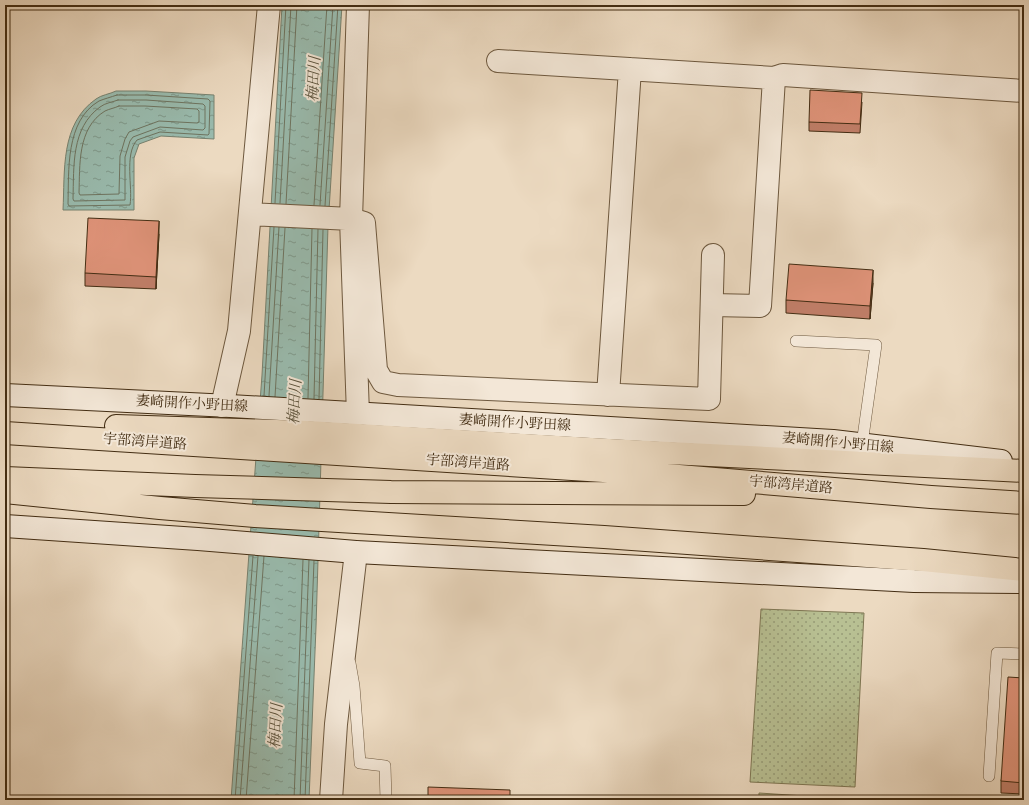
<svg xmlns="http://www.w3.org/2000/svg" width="1029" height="805" font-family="'IM FELL DW Pica','Noto Serif JP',serif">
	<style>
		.grass { fill: url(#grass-dots); stroke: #7e7653 }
		.pitch { fill: #b8c093; stroke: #7e7653 }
		.water { fill: url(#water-ripples); stroke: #778270 }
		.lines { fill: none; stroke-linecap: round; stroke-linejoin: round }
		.shore { stroke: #6e7460; stroke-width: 1 }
		.lane-casing { stroke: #6d583e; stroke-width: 12 }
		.street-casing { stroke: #6d583e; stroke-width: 24 }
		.secondary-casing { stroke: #432d13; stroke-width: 24 }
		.highway-casing { stroke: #432d13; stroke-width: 24 }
		.lane { stroke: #f3e7d7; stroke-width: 11 }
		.street { stroke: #f3e7d7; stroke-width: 22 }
		.secondary { stroke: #f3e7d7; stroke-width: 22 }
		.highway { stroke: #ecdac1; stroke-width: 22 }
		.wall { fill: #c07e68; stroke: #432d13 }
		.shaded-wall { fill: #9c6755; stroke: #432d13 }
		.building { fill: #df9379; stroke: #432d13 }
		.labels { text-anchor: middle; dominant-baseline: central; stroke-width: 4; stroke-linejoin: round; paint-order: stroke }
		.street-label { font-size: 14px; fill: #432d13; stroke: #f3e7d7 }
		.water-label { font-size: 15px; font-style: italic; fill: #58503a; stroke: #f3e7d7 }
	</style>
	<defs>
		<pattern id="grass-dots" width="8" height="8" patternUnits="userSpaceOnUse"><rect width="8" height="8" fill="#b8c093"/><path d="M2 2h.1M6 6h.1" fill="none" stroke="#979c77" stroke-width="1.8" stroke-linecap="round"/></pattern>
		<pattern id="water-ripples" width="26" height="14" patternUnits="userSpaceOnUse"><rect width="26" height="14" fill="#99bbae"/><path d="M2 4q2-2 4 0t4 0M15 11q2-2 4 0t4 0" fill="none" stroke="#7e988c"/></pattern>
	</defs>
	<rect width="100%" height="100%" fill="#ecdac1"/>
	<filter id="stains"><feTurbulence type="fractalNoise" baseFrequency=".005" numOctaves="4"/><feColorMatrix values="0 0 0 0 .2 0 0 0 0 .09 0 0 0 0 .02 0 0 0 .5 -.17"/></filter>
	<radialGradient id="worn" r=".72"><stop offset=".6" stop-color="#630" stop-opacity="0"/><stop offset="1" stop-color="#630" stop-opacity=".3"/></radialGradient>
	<!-- grass -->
	<path class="grass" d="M761 609 864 613 855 787 750 782Z"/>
	<!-- pitch -->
	<path class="pitch" d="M759 793 865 800H759Z"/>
	<!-- water -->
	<path class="water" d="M282 5H342L328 226 316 627 309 800H231L262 375Z
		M116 91H146L214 95V139L161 136 139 144 134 158V210H63C65 171 60 124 96 99 101 95 110 94 116 91Z"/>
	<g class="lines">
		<!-- shore -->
		<path class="shore" d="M117 95H146L208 99 210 101 209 134 208 135 160 132 137 140C124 155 133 187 130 205L69 206 68 204C69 171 65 121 99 101 104 99 111 97 117 95Z
			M118 100H146L203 104 205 106V128L203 130 160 127 133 137 130 141 125 157V200L74 201 73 199C74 166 71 128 100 107 105 103 113 102 118 100Z
			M119 106H145L197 109 199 111V122L197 123 159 121 129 132 125 139 120 156 119 194 80 195 79 193C80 166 77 128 105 111 109 109 115 108 119 106Z
			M275 203 286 5
			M280 203 291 5
			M286 204 297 5
			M314 205 327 5
			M320 205 333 5
			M325 206 338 5
			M264 396 274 227
			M269 396 279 227
			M275 397 285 228
			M308 398 312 229
			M314 399 318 229
			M319 399 323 230
			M235 800 253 556
			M240 800 258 556
			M246 800 264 556
			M294 800 303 560
			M300 800 309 560
			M305 800 314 561"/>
		<!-- lane casing -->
		<g class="lane-casing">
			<path id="lane" d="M796 341 876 345 862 444
				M350 663 354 686 360 763 385 766 386 800
				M989 776 997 653 1024 654"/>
		</g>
		<!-- street casing -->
		<g class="street-casing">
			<path id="street" d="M358 5 351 219 358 414
				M498 61 774 78 783 75 1024 91
				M250 214 351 219 364 223 376 370 383 382 398 385 709 399 713 255
				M712 305 760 306 774 78
				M608 395 630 69
				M222 406 239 331 269 5
				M331 800 336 724 356 552"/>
		</g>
		<!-- secondary casing -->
		<g class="secondary-casing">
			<path id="secondary" d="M5 395 230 406 833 441 1001 461
				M5 526 198 539 356 552 914 581 1024 582"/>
		</g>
		<!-- highway casing -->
		<g class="highway-casing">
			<path id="highway" d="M116 426 307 432 609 450 1024 471
				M5 433 667 475 931 497 1024 503
				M5 478 195 486 391 492 744 494
				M5 492 160 508 255 516 604 537 923 560 1024 570"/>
		</g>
		<!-- lane -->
		<use href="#lane" class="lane"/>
		<!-- street -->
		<use href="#street" class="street"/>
		<!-- secondary -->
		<use href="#secondary" class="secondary"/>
		<!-- highway -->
		<use href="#highway" class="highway"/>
	</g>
	<!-- wall -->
	<path class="wall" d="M862 102 860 133 809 131V122Z
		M159 234 156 289 85 286V273Z
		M873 283 870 319 786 313V300Z
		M1024 678V794L1001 793V781Z"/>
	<!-- shaded-wall -->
	<path class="shaded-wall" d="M159 221V234L156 289V277Z
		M873 270V283L870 319V306Z"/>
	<!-- building -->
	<path class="building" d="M810 90 862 93 860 124 809 122Z
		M88 218 159 221 156 277 85 273Z
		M789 264 873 270 870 306 786 300Z
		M1008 677 1024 678V783L1001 781Z
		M428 787 510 790V800H428Z"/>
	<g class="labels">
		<!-- street labels -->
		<g class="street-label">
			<text transform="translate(192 404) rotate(3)">妻崎開作小野田線</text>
			<text transform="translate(515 423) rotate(3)">妻崎開作小野田線</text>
			<text transform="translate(145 442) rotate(4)">宇部湾岸道路</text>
			<text transform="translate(838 443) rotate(5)">妻崎開作小野田線</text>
			<text transform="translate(468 463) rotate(4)">宇部湾岸道路</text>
			<text transform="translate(791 485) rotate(5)">宇部湾岸道路</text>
		</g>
		<!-- water labels -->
		<g class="water-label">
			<text transform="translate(314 79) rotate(-87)">梅田川</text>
			<text transform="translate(295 402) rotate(-87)">梅田川</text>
			<text transform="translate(276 726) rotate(-87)">梅田川</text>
		</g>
	</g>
	<!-- margin -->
	<rect width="1029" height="805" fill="none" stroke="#ecdac1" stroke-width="20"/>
	<rect x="6" y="6" width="1017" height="793" fill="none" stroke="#432d13" stroke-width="2"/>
	<rect x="10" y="10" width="1009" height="785" fill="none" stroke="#432d13"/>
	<rect width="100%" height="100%" filter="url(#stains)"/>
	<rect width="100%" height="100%" fill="url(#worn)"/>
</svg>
